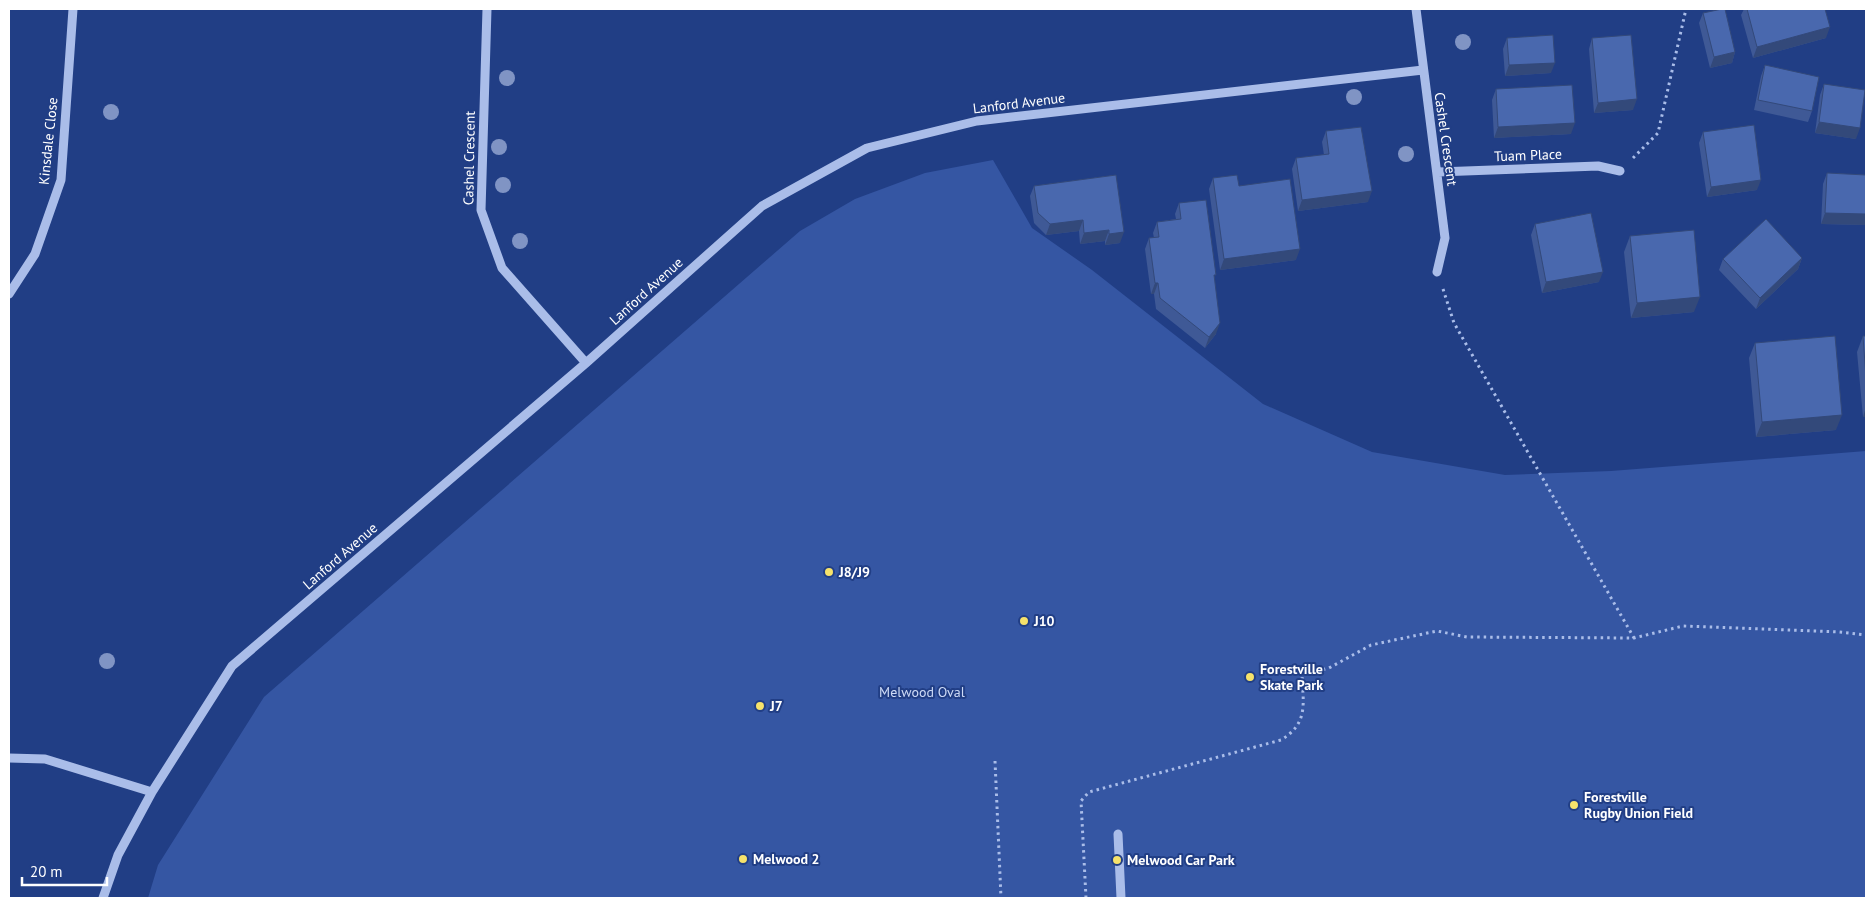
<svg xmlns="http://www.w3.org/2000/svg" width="1875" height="907" font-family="'PT Sans',sans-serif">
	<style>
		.green { fill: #3556a3 }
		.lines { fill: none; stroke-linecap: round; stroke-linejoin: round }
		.path { stroke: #aabde9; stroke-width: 3; stroke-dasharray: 2.5 4; stroke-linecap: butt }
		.minor { stroke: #aabde9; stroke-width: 9 }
		.tree { fill: #8094c4 }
		.wall { fill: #3f5996 }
		.shaded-wall { fill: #33497a }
		.building { fill: #4968ae; stroke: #33497a }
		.poi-dot { fill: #f6e26b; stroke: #213e85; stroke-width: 2 }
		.labels { text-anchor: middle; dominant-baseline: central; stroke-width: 4; stroke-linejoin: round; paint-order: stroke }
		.street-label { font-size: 14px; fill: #fff; stroke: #213e85 }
		.poi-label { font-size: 14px; font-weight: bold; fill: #fff; stroke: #213e85; text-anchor: start }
		.park-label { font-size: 14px; fill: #cedbf7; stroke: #213e85 }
	</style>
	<rect width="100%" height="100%" fill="#213e85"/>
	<!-- green -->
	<path class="green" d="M993 160 1032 228 1092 270 1263 404 1372 452 1505 475 1611 471 1866 451V898H148L158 865 264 697 800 231 855 199 925 173Z"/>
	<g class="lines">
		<!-- path -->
		<path class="path" d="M1633 158 1658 133 1686 9
			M1443 289 1454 323 1634 638
			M995 761 1001 898
			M1086 898 1081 801 1089 792 1281 740C1309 723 1303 703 1302 675L1329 668 1371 645 1437 631 1467 637 1634 638 1683 626 1839 632 1866 635"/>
		<!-- minor -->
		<path class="minor" d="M487 9 481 210 502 268 586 363
			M1416 9 1445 238 1437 272
			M1438 172 1598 166 1620 171
			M9 294 35 254 61 180 73 9
			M9 758 45 759 152 792
			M1118 834 1121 898
			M103 898 118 855 152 792 232 666 586 363 762 206 867 148 977 121 1423 70"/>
	</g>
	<!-- trees -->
	<g class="tree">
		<circle cx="1463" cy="42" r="8"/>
		<circle cx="507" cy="78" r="8"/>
		<circle cx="1354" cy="97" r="8"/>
		<circle cx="111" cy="112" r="8"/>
		<circle cx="499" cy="147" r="8"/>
		<circle cx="1406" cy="154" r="8"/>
		<circle cx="503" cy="185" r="8"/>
		<circle cx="520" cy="241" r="8"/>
		<circle cx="107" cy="661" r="8"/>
	</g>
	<!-- wall -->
	<path class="wall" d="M1744 9H1825L1826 38 1753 58 1741 15Z
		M1703 13 1735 52 1732 63 1710 68 1699 23Z
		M1507 38 1551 73 1505 76 1503 49Z
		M1592 38 1633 110 1594 113 1589 49Z
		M1765 65 1812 111 1808 122 1754 110 1761 76Z
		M1824 84 1856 139 1815 133 1820 95Z
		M1496 89 1571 134 1494 138 1492 100Z
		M1326 131 1368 202 1298 211 1292 169 1296 158 1324 155 1322 142Z
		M1703 132 1757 190 1707 197 1699 143Z
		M1827 173 1866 175V225L1821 224 1823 184Z
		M1116 175 1120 243 1105 245V241L1080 244 1079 231 1046 235 1034 223 1030 196 1034 186Z
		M1213 178 1239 186 1296 260 1220 270 1209 189Z
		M1179 203 1215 279 1216 334 1205 348 1156 309 1154 294H1151L1145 249 1149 238H1154L1153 233 1157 222 1176 219 1175 214Z
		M1535 224 1599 282 1542 293 1531 235Z
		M1630 236 1694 312 1631 318 1624 252Z
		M1802 258 1798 269 1756 309 1719 270 1723 259Z
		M1863 336H1866V417H1863L1857 352Z
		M1755 343 1836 430 1756 437 1749 358Z"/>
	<!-- shaded-wall -->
	<path class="shaded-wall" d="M1830 27 1826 38 1753 58 1757 47Z
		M1735 52 1732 63 1710 68 1714 57Z
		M1555 63 1551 73 1505 76 1509 65Z
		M1637 99 1633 110 1594 113 1598 103Z
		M1819 122 1860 128 1856 139 1815 133Z
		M1575 123 1571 134 1494 138 1498 127Z
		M1761 180 1757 190 1707 197 1711 187Z
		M1372 191 1368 202 1298 211 1302 200Z
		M1825 213 1866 214V225L1821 224Z
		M1083 220 1079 231 1046 235 1050 224Z
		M1109 230 1105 241 1080 244 1084 233Z
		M1124 232 1120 243 1105 245 1109 234Z
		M1300 249 1296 260 1220 270 1224 259Z
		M1802 258 1798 269 1756 309 1760 298Z
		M1603 272 1599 282 1542 293 1546 282Z
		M1155 283H1158L1154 294H1151Z
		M1700 297 1694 312 1631 318 1637 303Z
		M1220 323 1216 334 1205 348 1209 337Z
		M1866 407V417H1863Z
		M1842 415 1836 430 1756 437 1762 422Z"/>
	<!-- building -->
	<path class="building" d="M1722 9H1725L1735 52 1714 57 1703 13Z
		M1747 9H1825L1830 27 1757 47Z
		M1553 35 1555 63 1509 65 1507 38Z
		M1631 35 1637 99 1598 103 1592 38Z
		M1765 65 1819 77 1812 111 1758 100Z
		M1824 84 1865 90 1860 128 1819 122Z
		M1572 85 1575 123 1498 127 1496 89Z
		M1754 125 1761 180 1711 187 1703 132Z
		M1361 127 1372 191 1302 200 1296 158 1329 154 1326 131Z
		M1827 173 1866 175V214L1825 213Z
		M1116 175 1124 232 1109 234V230L1084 233 1083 220 1050 224 1038 213 1034 186Z
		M1237 175 1239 186 1290 179 1300 249 1224 259 1213 178Z
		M1206 200 1216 275H1214L1220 323 1209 337 1160 298 1158 283H1155L1149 238 1159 237 1157 222 1181 219 1179 203Z
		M1591 213 1603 272 1546 282 1535 224Z
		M1766 219 1802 258 1760 298 1723 259Z
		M1694 230 1700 297 1637 303 1630 236Z
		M1835 336 1842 415 1762 422 1755 343Z
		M1863 336H1866V378Z"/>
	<!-- markers -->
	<g class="poi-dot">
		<circle cx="829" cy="572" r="5"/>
		<circle cx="1024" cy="621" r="5"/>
		<circle cx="1250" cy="677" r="5"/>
		<circle cx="760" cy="706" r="5"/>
		<circle cx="1574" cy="805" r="5"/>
		<circle cx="743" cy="859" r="5"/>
		<circle cx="1117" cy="860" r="5"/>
	</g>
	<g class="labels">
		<!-- street labels -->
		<g class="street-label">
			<text transform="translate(1019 103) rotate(-7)">Lanford Avenue</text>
			<text transform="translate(1446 139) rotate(82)">Cashel Crescent</text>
			<text transform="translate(48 141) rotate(-84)">Kinsdale Close</text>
			<text transform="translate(1528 155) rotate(-2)">Tuam Place</text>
			<text transform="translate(469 158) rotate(-89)">Cashel Crescent</text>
			<text transform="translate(646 291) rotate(-42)">Lanford Avenue</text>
			<text transform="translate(340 556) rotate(-41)">Lanford Avenue</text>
		</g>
		<!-- poi labels -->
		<g class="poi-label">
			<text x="839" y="572">J8/J9</text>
			<text x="1034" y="621">J10</text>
			<text x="1260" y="669">Forestville<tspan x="1260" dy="16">Skate Park</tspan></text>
			<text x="770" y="706">J7</text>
			<text x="1584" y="797">Forestville<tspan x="1584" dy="16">Rugby Union Field</tspan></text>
			<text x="753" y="859">Melwood 2</text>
			<text x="1127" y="860">Melwood Car Park</text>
		</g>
		<!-- park labels -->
		<g class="park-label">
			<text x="922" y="692">Melwood Oval</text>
		</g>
	</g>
	<!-- border -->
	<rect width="1875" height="907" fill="none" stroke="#ffffff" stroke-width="20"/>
	<!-- scale -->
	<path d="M22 877v8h85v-8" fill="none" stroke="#ffffff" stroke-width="2.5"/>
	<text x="30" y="877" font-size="15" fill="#ffffff" stroke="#213e85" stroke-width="4" paint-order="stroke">20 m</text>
</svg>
